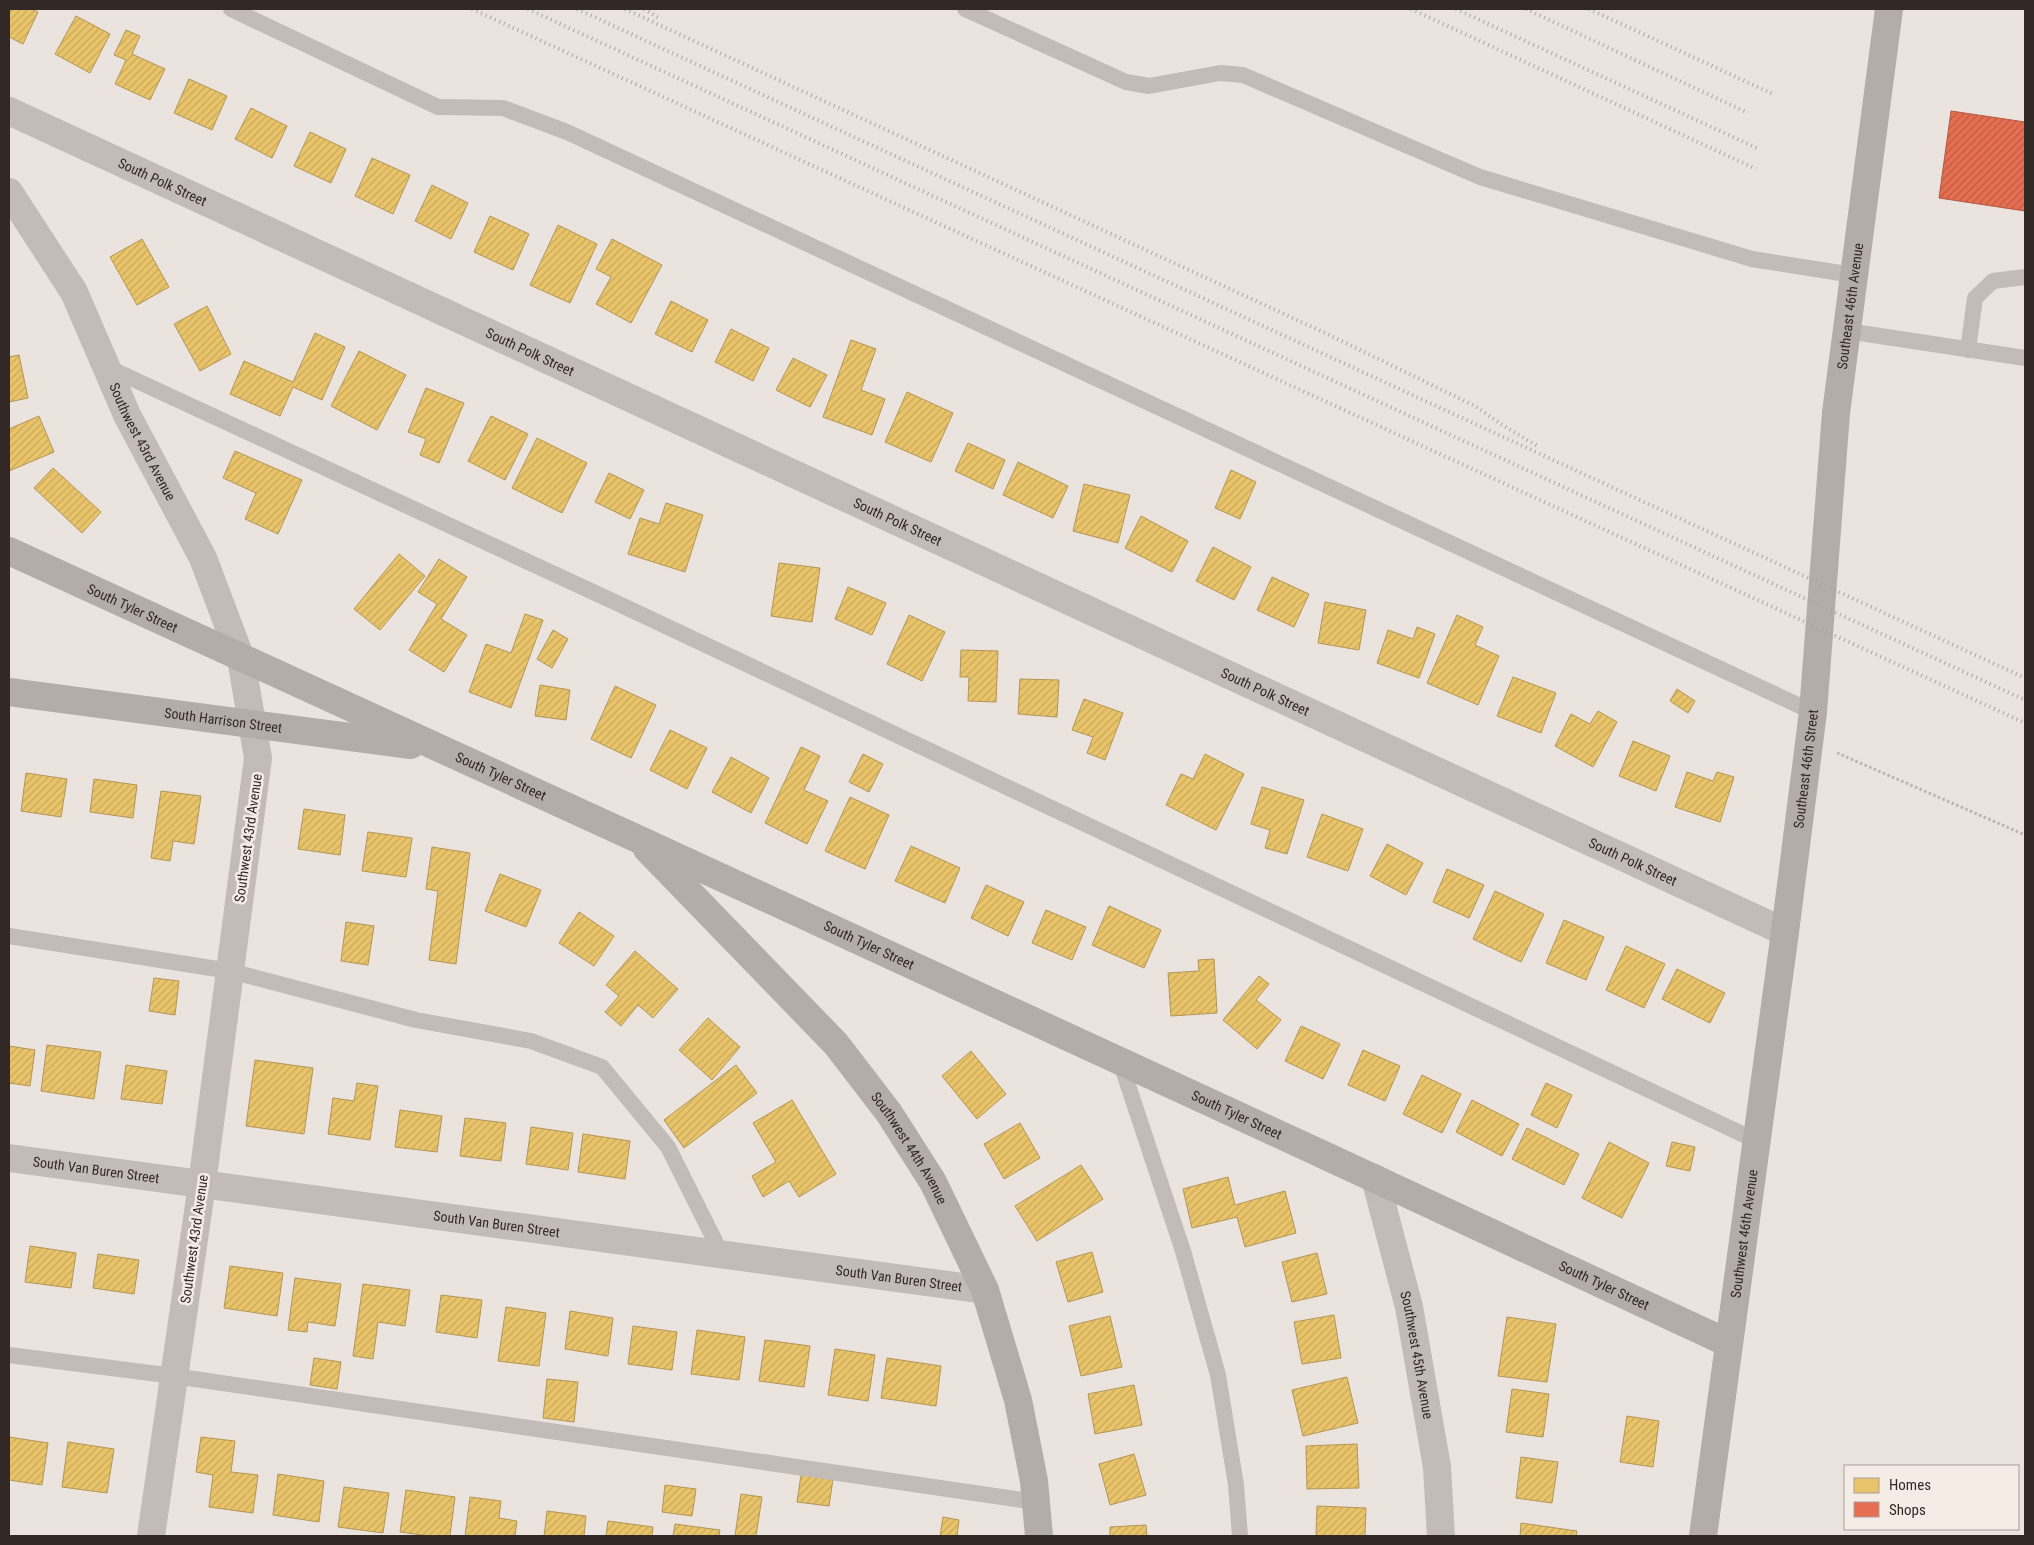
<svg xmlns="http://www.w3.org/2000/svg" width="2034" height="1545" font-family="'Roboto Condensed',sans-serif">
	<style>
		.homes { fill: url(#homes-hatch); stroke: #b29656 }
		.shops { fill: url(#shops-hatch); stroke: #b15a44 }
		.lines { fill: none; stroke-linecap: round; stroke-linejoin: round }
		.path { stroke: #bbb4b0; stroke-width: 3; stroke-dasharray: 2.5 2.5; stroke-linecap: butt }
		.lane { stroke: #c2bbb8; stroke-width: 16 }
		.street { stroke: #c2bbb8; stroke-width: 28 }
		.secondary { stroke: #b3aca8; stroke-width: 28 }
		.rail { stroke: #aaa5a2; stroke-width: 4; stroke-dasharray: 1 4; stroke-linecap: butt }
		.labels { text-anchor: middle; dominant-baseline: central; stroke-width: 5; stroke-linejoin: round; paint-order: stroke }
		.street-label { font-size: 14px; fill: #322927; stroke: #f6ece6 }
	</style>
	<defs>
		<pattern id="homes-hatch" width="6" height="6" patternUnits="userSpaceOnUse" patternTransform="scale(1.25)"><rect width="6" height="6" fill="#e9c46a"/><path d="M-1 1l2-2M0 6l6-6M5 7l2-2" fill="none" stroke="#c8a85c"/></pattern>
		<pattern id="shops-hatch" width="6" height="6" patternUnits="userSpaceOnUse" patternTransform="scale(1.25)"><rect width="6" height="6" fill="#e76f51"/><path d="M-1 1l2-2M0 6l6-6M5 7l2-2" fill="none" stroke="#bc5b43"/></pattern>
	</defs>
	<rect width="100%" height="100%" fill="#eae3de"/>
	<!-- homes -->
	<path class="homes" d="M9 9H31L38 12 23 44 9 37Z
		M76 16 110 34 90 73 55 54Z
		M126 30 140 36 132 54 165 69 150 100 115 84 126 60 114 55Z
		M189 79 227 96 212 130 174 113Z
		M251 108 287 126 272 158 235 139Z
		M310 132 346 149 331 183 294 166Z
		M372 158 410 175 393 214 355 196Z
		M432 185 468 203 451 239 415 221Z
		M490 216 529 234 513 270 474 252Z
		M558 225 597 244 570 303 530 285Z
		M142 239 169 287 137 305 110 257Z
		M612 239 662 265 631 323 596 304 611 277 596 269Z
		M671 301 708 320 692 352 655 334Z
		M207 306 231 354 200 371 174 324Z
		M731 329 769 348 753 381 715 362Z
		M315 333 345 347 322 400 293 387 280 416 230 394 244 361 293 382Z
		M851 340 876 349 861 390 885 399 872 435 823 417Z
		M359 351 406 375 377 430 331 406Z
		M19 355 28 398 9 402V357Z
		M793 358 827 375 810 407 776 390Z
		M426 388 464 403 439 463 420 455 426 439 408 432Z
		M907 392 953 413 931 462 885 442Z
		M39 416 54 452 9 471V429Z
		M491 416 528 434 505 480 468 461Z
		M537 438 587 463 562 513 512 488Z
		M968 443 1005 460 993 489 955 471Z
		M235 451 302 480 278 534 245 519 256 493 223 478Z
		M1018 462 1068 486 1053 518 1003 495Z
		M53 468 101 512 82 533 34 488Z
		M1231 470 1256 482 1240 519 1215 508Z
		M609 473 644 490 630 519 595 502Z
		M1084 484 1130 495 1118 543 1073 531Z
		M666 503 703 515 685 572 628 554 640 518 659 524Z
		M1141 516 1188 541 1172 572 1125 548Z
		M1213 547 1251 567 1234 600 1196 581Z
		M399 554 425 576 380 630 354 609Z
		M439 559 467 577 441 619 467 635 444 672 409 650 437 604 418 592Z
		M779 563 820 568 812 622 771 616Z
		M1272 577 1309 594 1294 627 1257 610Z
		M848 587 886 603 872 635 835 619Z
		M1325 602 1366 610 1359 650 1318 643Z
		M525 614 543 620 511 708 469 692 486 644 511 653Z
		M909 615 945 632 922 681 887 664Z
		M1457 615 1483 627 1475 645 1499 656 1478 705 1427 683Z
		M1417 627 1435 634 1419 678 1377 663 1388 630 1413 639Z
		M553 630 568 639 552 668 537 659Z
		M961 650 998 651 996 702 968 701 969 677H960Z
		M1513 677 1556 693 1541 733 1497 716Z
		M1020 679 1059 680 1057 717 1018 714Z
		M540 685 570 690 566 720 535 716Z
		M615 686 656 705 631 758 591 739Z
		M1677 689 1695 701 1688 713 1670 701Z
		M1084 699 1123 713 1105 760 1087 753 1093 737 1072 730Z
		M1598 711 1617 722 1593 767 1555 746 1571 714 1590 724Z
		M670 730 707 748 687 789 650 770Z
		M1633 741 1670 756 1656 791 1619 776Z
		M801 747 820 756 804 790 828 801 807 844 765 823Z
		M863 754 883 764 869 792 849 782Z
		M1205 754 1244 774 1216 830 1166 805 1181 774 1193 779Z
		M731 757 769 778 751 813 712 792Z
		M1687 772 1713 781 1717 772 1734 777 1720 822 1675 807Z
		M26 773 67 779 61 817 21 811Z
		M94 779 137 785 133 818 90 812Z
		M1262 787 1304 800 1287 854 1265 848 1270 830 1251 824Z
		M161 791 201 796 194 844 173 841 170 861 151 858Z
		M850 797 889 815 865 869 825 851Z
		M304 809 345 815 340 855 298 849Z
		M1322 814 1363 829 1348 871 1307 857Z
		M368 832 412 838 406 877 362 871Z
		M1387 844 1423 863 1406 895 1370 876Z
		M911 846 960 868 945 903 895 881Z
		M432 847 470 853 456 964 429 960 438 891 426 889Z
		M1447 869 1484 885 1469 918 1433 902Z
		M500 874 541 890 526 927 485 911Z
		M986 885 1024 902 1008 936 971 918Z
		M1495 891 1544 914 1521 962 1473 939Z
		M1109 906 1161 930 1144 968 1092 945Z
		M1046 910 1086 927 1072 960 1032 943Z
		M579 912 614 936 594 966 559 943Z
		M1564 920 1604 937 1586 980 1546 963Z
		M346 922 374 926 368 965 341 961Z
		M1626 946 1665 964 1644 1008 1606 990Z
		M635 951 678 989 653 1018 638 1005 621 1026 605 1012 619 996 606 985Z
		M1214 959 1217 1013 1171 1016 1168 973 1199 971 1198 960Z
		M1677 969 1725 993 1710 1023 1662 999Z
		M1259 976 1269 984 1256 1000 1281 1020 1257 1049 1223 1020Z
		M154 978 179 981 175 1015 149 1011Z
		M708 1018 740 1047 712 1080 679 1050Z
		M1301 1026 1340 1044 1323 1079 1285 1061Z
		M47 1045 101 1052 94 1099 41 1091Z
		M9 1046 35 1050 30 1086 9 1083Z
		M1363 1050 1400 1066 1385 1101 1348 1085Z
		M971 1051 1006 1094 977 1119 942 1076Z
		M255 1060 313 1068 304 1134 246 1126Z
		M126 1065 167 1071 162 1104 121 1099Z
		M736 1065 757 1093 684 1148 664 1120Z
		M1422 1075 1461 1094 1442 1133 1403 1114Z
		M357 1083 378 1086 370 1140 328 1134 333 1098 354 1101Z
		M1546 1083 1572 1095 1557 1128 1531 1115Z
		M792 1100 836 1174 799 1197 789 1181 763 1197 752 1176 776 1162 753 1123Z
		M1472 1100 1519 1124 1502 1156 1456 1132Z
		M400 1110 442 1116 437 1152 395 1147Z
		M465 1118 506 1123 501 1161 460 1156Z
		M1020 1123 1040 1158 1004 1179 984 1144Z
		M531 1127 573 1133 568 1170 526 1164Z
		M1527 1128 1579 1154 1564 1185 1512 1159Z
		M583 1134 630 1141 625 1179 578 1172Z
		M1609 1142 1649 1163 1622 1218 1582 1198Z
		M1672 1142 1695 1147 1690 1171 1666 1166Z
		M1081 1165 1103 1199 1037 1241 1015 1206Z
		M1228 1177 1235 1205 1285 1191 1296 1233 1245 1247 1237 1217 1192 1228 1183 1189Z
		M30 1246 76 1253 71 1288 25 1282Z
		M1092 1252 1103 1292 1068 1302 1056 1262Z
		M1317 1253 1327 1294 1292 1302 1282 1262Z
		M98 1254 139 1260 134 1294 93 1288Z
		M230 1266 283 1273 277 1316 224 1308Z
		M295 1278 341 1284 335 1326 308 1322 307 1332 288 1330Z
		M363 1284 410 1290 405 1326 378 1322 373 1359 353 1356Z
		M441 1295 482 1300 477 1338 436 1332Z
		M506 1307 546 1313 539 1366 498 1361Z
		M570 1311 613 1318 608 1356 565 1349Z
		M1334 1315 1341 1358 1302 1364 1294 1322Z
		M1110 1316 1122 1367 1081 1376 1069 1326Z
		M1507 1317 1556 1324 1547 1382 1498 1376Z
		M633 1326 677 1332 672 1370 628 1364Z
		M697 1330 745 1337 739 1380 691 1374Z
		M765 1340 810 1346 804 1387 759 1381Z
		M835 1349 875 1355 868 1401 828 1395Z
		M314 1358 341 1362 337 1389 310 1385Z
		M887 1358 941 1366 936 1406 881 1398Z
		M1347 1377 1358 1423 1303 1436 1292 1390Z
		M547 1379 578 1382 574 1422 543 1418Z
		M1134 1385 1142 1425 1095 1434 1088 1394Z
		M1512 1389 1549 1394 1543 1437 1506 1432Z
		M1627 1416 1659 1421 1653 1467 1620 1462Z
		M9 1437 48 1443 42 1485 9 1480Z
		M201 1437 235 1441 231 1472 258 1475 253 1513 209 1507 213 1475 196 1472Z
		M68 1442 114 1449 107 1493 62 1487Z
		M1357 1444 1359 1488 1307 1489 1306 1446Z
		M1134 1454 1146 1495 1110 1505 1099 1464Z
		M1521 1457 1558 1462 1552 1503 1516 1498Z
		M278 1474 324 1481 319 1522 273 1515Z
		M801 1475 833 1479 829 1506 797 1502Z
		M665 1485 696 1489 692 1516 662 1512Z
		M344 1487 389 1493 383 1533 338 1527Z
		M406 1490 455 1497 450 1536H429L400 1532Z
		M741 1494 762 1497 756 1536H735Z
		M470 1497 501 1501 499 1518 517 1521 515 1536H465Z
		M1317 1506 1366 1508 1365 1536H1316Z
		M547 1511 586 1516 584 1536H544Z
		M943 1517 959 1520 957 1536H940Z
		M608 1521 653 1527 652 1536H606Z
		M1521 1523 1577 1531 1576 1536H1520Z
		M675 1524 720 1530 719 1536H673Z
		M1146 1525 1147 1536H1110V1527Z"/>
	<!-- shops -->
	<path class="shops" d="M1951 111 2025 122V211L1939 198Z"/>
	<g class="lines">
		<!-- path -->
		<path class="path" d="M1837 753 2025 835"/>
		<!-- lane -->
		<path class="lane" d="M231 9 438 107 503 108 567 132 1813 712
			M965 9 1126 82 1149 86 1220 73 1243 75 1480 177 1752 259 1853 275
			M1847 331 2025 358
			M1968 350 1975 298 1993 281 2025 277
			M107 367 619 604 1757 1141
			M9 936 230 971 416 1020 531 1041 602 1067 668 1147 722 1255
			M1120 1061 1183 1251 1218 1375 1236 1485 1240 1536
			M9 1355 174 1376 1036 1502"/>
		<!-- street -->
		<g class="street">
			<path id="s1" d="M9 111 1785 932"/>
			<path id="s2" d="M9 192 74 292 127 415 203 558 241 659 258 758 202 1184 151 1536"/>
			<path id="s3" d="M9 1158 985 1290"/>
			<path id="s4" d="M1375 1178 1409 1307 1437 1467 1441 1536"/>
		</g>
		<!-- secondary -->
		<g class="secondary">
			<path id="s5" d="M9 551C219 649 430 743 640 840 1003 1006 1366 1174 1728 1343"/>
			<path id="s6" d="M9 692 411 745"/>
			<path id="s7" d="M647 849 836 1044 889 1113 933 1182 985 1290 1018 1400 1034 1481 1039 1536"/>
			<path id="s8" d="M1703 1536 1785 932 1813 712 1836 413 1889 9"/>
		</g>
		<!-- rail -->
		<path class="rail" d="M472 9 2025 723
			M528 9 2025 700
			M577 9 2025 678
			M625 9 1323 332 1475 406 1504 426 1539 447
			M644 9 659 18
			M1411 9 1756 169
			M1456 9 1759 149
			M1526 9 1748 113
			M1589 9 1775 95"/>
	</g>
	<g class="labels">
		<!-- street labels -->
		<g class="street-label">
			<text stroke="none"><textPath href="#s1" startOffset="169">South Polk Street</textPath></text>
			<text stroke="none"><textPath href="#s8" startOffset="1239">Southeast 46th Avenue</textPath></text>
			<text stroke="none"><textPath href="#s1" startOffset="574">South Polk Street</textPath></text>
			<text stroke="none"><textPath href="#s2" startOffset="284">Southwest 43rd Avenue</textPath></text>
			<text stroke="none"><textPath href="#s1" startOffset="979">South Polk Street</textPath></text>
			<text stroke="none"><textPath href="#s5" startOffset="136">South Tyler Street</textPath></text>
			<text stroke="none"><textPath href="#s1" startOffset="1384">South Polk Street</textPath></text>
			<text stroke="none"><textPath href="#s6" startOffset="216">South Harrison Street</textPath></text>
			<text stroke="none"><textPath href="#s8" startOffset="774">Southeast 46th Street</textPath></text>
			<text stroke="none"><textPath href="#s5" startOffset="541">South Tyler Street</textPath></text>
			<text transform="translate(248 838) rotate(-82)">Southwest 43rd Avenue</text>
			<text stroke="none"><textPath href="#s1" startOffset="1789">South Polk Street</textPath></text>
			<text stroke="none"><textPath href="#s5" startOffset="946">South Tyler Street</textPath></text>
			<text stroke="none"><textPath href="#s5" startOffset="1351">South Tyler Street</textPath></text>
			<text stroke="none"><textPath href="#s7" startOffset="399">Southwest 44th Avenue</textPath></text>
			<text stroke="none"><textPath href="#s3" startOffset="88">South Van Buren Street</textPath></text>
			<text stroke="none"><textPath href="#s3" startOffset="492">South Van Buren Street</textPath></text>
			<text stroke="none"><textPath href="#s8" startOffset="305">Southwest 46th Avenue</textPath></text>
			<text transform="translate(194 1239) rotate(-82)">Southwest 43rd Avenue</text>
			<text stroke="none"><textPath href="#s3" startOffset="898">South Van Buren Street</textPath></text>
			<text stroke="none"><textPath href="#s5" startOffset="1756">South Tyler Street</textPath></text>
			<text stroke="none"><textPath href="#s4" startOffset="182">Southwest 45th Avenue</textPath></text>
		</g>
	</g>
	<!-- border -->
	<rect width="2034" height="1545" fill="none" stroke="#322927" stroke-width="20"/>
	<!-- legend -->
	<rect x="1844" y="1465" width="175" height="65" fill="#f6ece6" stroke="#a89e9a"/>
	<rect x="1854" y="1478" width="25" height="15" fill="#e9c46a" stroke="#a89e9a"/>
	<text x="1889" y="1490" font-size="15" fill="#322927">Homes</text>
	<rect x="1854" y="1502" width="25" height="15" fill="#e76f51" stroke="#a89e9a"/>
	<text x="1889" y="1515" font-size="15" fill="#322927">Shops</text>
</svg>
